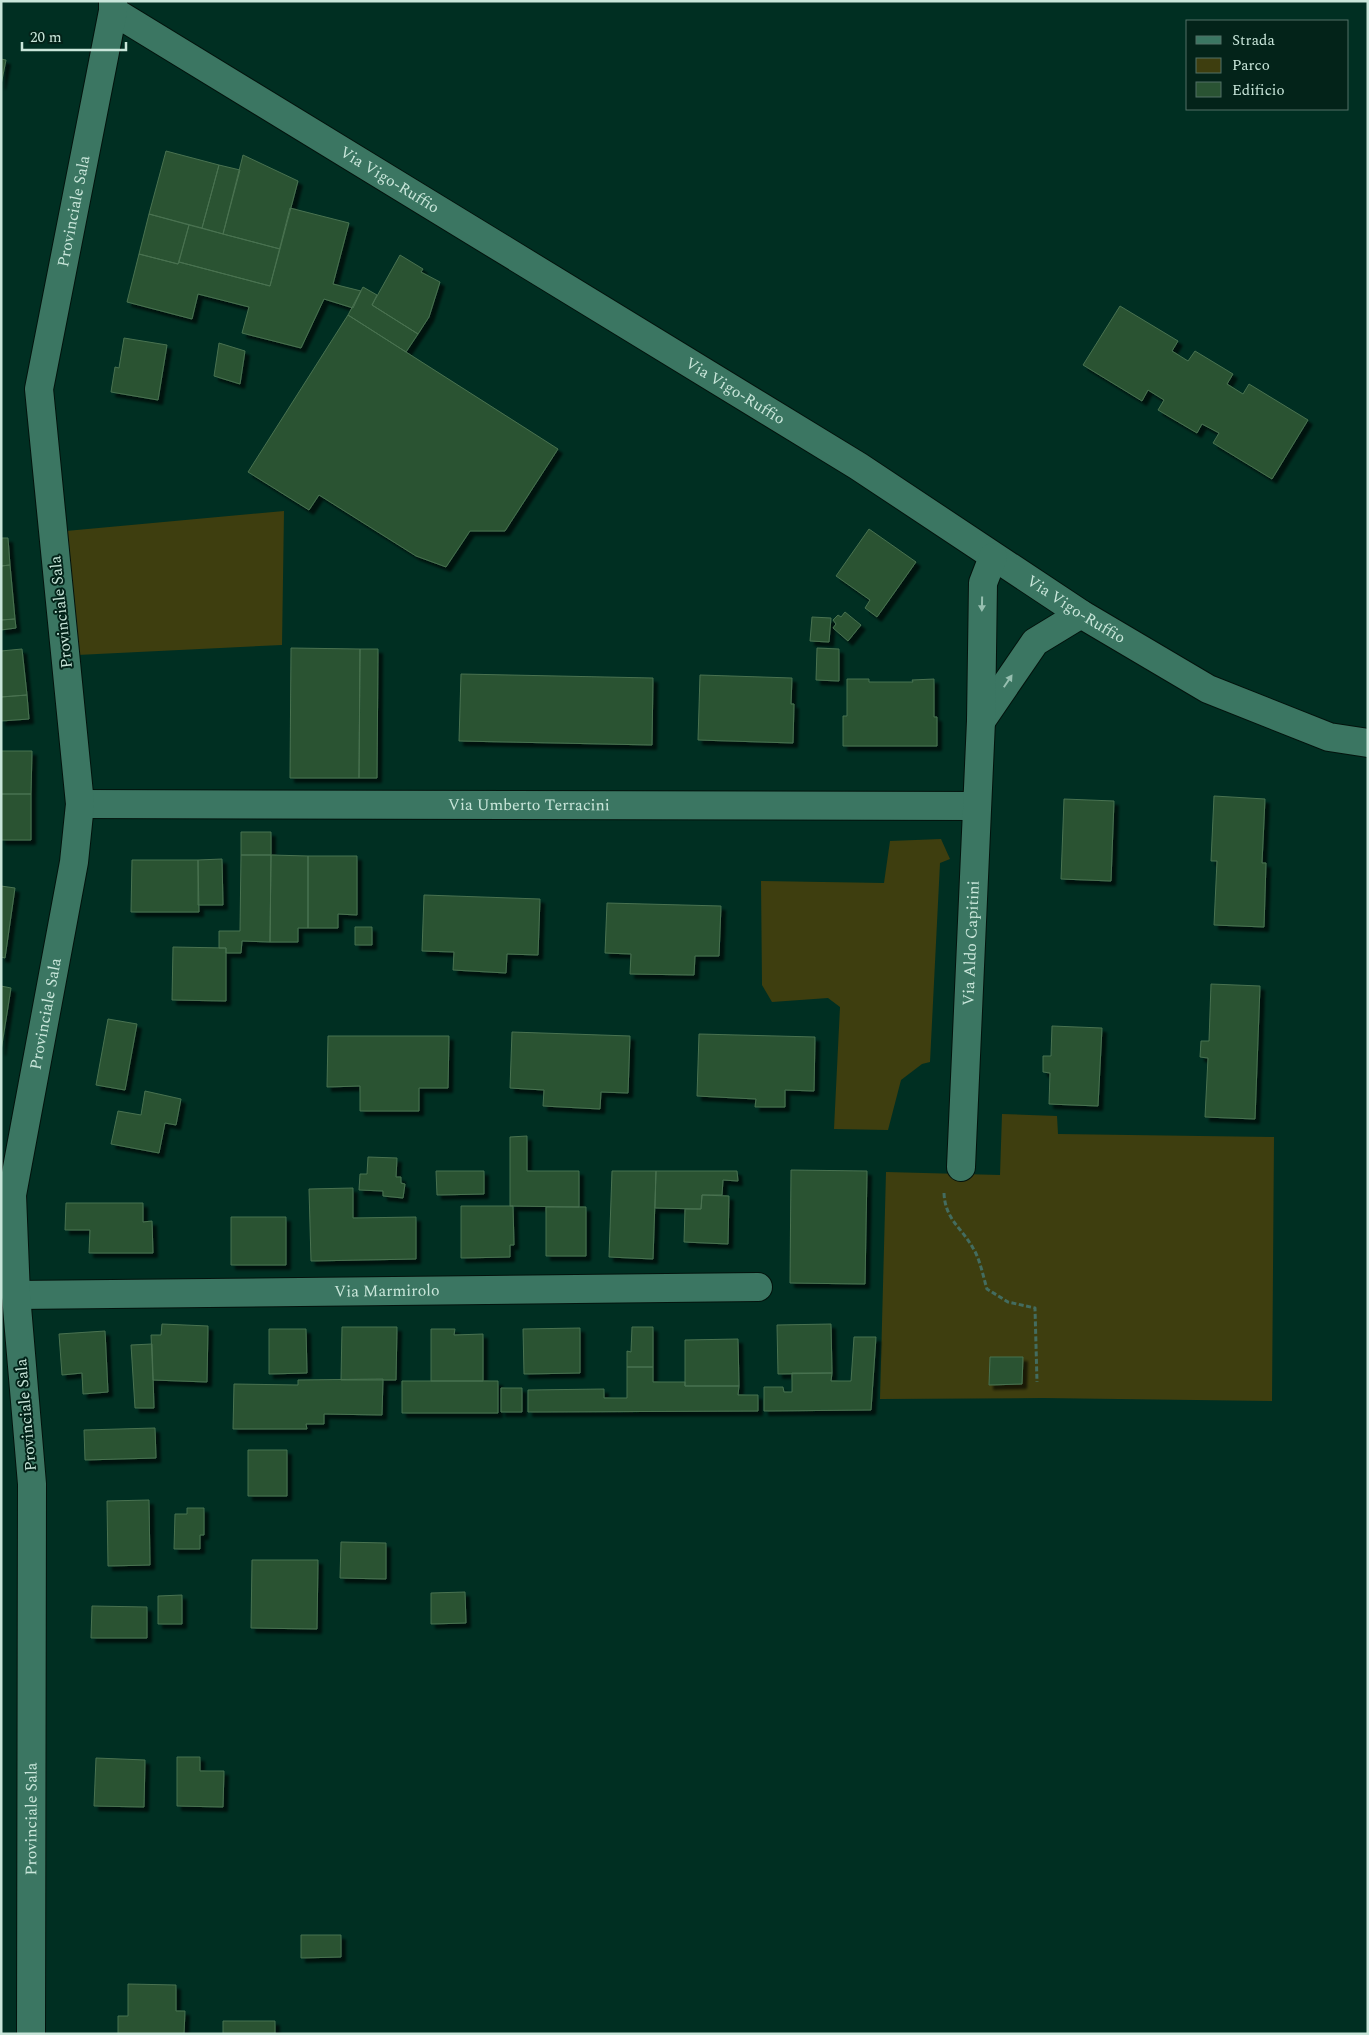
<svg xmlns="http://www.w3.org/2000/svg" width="1369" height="2035" font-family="Spectral,serif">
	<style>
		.green { fill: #3e3e0f }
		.building { fill: #2a5333; stroke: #497250; filter: url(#shadow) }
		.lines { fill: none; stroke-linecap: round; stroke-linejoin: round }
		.minor-casing { stroke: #03130d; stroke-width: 30 }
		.path { stroke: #436c5f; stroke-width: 3; stroke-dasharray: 5 2.5; stroke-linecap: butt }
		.minor { stroke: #3b7662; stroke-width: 28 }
		.oneway { fill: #97bfb0 }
		.labels { text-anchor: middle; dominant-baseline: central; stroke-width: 4; stroke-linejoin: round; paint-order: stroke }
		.street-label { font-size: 16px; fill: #c9e6da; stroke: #032319 }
	</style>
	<defs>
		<filter id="shadow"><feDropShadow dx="4.5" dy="4.5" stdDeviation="1" flood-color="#0009"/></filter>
	</defs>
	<rect width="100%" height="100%" fill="#002f22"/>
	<!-- green -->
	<path class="green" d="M284 511 282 645 77 655 66 531Z
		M941 839 950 859 940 863 930 1062 922 1064 901 1080 888 1130 834 1129 840 1007 828 998 772 1002 762 985 761 881 884 883 890 841Z
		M1002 1114 1057 1116 1058 1134 1274 1137 1272 1401 1043 1398 880 1399 886 1172 1000 1175Z"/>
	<!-- building -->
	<path class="building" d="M1 59 6 60 1 85Z
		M166 151 219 165 202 228 149 214Z
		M243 155 298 181 280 249 223 234Z
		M219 165 240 170 223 234 202 228Z
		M290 208 349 223 333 284 361 291 353 308 324 299 301 348 242 333 249 307 198 294 192 319 127 302 139 254 178 264 179 262 270 286Z
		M149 214 189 225 178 264 139 254Z
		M189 225 280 249 270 286 179 262Z
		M400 255 423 269 421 272 440 282 429 317 418 334 372 305Z
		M363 287 377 295 372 305 418 334 406 352 348 315Z
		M1120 306 1178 341 1172 351 1188 361 1195 351 1233 374 1227 384 1243 394 1249 384 1308 420 1272 479 1213 443 1219 433 1202 424 1197 433 1158 410 1164 400 1148 390 1142 401 1083 365Z
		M348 315 558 449 505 531H470L446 567 416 556 319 495 309 510 248 472Z
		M124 338 167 345 158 400 111 392 115 367 119 368Z
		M219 343 245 351 240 384 214 376Z
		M869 529 916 562 877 617 865 608 870 600 836 576Z
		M1 538H8L10 565 1 566Z
		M10 565 15 619 1 620V566Z
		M845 612 861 625 848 641 833 628 836 624 833 620 838 615 841 617Z
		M812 617 831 618 829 642 810 641Z
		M15 619 16 628 1 630V620Z
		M291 648 360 649 359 778H290Z
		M817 648 839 649V681L816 680Z
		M22 649 27 695 1 697V651Z
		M360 649H378L377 778H359Z
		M461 674 653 678 652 745 459 741Z
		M700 675 792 678 791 704H794L793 743 698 740Z
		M847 679H869V682H913L912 680 934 679V717H937V746H843V716H847Z
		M27 695 29 719 1 721V697Z
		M1 751H32L31 794H1Z
		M1 794H31V840H1Z
		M1214 796 1265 799 1262 863H1266L1264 927 1214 925 1217 861H1211Z
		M1064 799 1114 801 1111 881 1061 879Z
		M241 832H271V855H241Z
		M241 855H271L270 942 242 941 241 953H226V948H219V931H240Z
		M271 855 308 856V928H298V942H270Z
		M308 856H357V915L338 914V928H308Z
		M222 859 223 905H198V860Z
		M132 860H198L199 912H131Z
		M1 886 15 888 5 958 1 957Z
		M424 895 540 899 538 955 507 954 506 973 453 970 454 952 422 951Z
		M607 903 721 906 719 956H695L694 975 630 974 631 954 605 953Z
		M355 927H372V945H355Z
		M173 947 226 948V1001L172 1000Z
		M1211 984 1260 986 1255 1119 1205 1117 1208 1058 1200 1057 1201 1041H1209Z
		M1 986 11 988 1 1051Z
		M108 1019 137 1024 125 1090 96 1085Z
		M1052 1026 1102 1028 1098 1106 1049 1104 1050 1073 1043 1072V1056H1051Z
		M512 1032 630 1036 628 1093 601 1092 600 1109 543 1106 544 1090 510 1088Z
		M699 1034 815 1037 814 1091 785 1090V1107H755L756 1099 697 1096Z
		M328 1036H449L448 1088H419V1111H360V1086L327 1087Z
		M145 1091 181 1099 176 1125 165 1123 159 1153 111 1144 118 1111 141 1115Z
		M527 1136V1171H579V1207L510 1206V1137Z
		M368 1157 397 1158 396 1177H401V1183L405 1184 403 1198 383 1196V1191L359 1190 360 1174H367Z
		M791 1170 867 1171 865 1284 790 1283Z
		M436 1171H484V1194L437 1195Z
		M612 1171H656L653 1259 609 1257Z
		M656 1171H737L738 1181 723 1180 722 1195H702L701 1209 655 1208Z
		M353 1188V1218L416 1217V1259L311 1261 309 1189Z
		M702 1195 729 1196 728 1244 684 1242 685 1209H701Z
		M66 1203H143V1222L152 1221 153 1253H89L90 1230H65Z
		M461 1206H513L514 1245H510V1257L461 1258Z
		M546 1207H586V1256H546Z
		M231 1217H286V1265H231Z
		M162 1324 208 1326 207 1382 153 1380 151 1335H161Z
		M831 1324 832 1373 778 1374 777 1325Z
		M342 1327H397L396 1380H341Z
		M632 1327H653V1367H627V1351L631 1352Z
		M580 1328V1373L524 1374 523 1329Z
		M269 1329H306L307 1373 269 1374Z
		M431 1329H455L454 1335 483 1334V1381H431Z
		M105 1331 108 1392 83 1394 82 1373 62 1375 59 1334Z
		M854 1337H876L871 1410 764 1411V1387H783L784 1392H792V1373H832L831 1381H851Z
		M738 1339 739 1386H685V1340Z
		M152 1344 154 1408H135L131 1345Z
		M990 1357H1023L1022 1384 989 1385Z
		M627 1367H653V1382H685V1386H739L738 1395H758V1411L528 1412V1390L604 1389V1398H627Z
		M383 1379 382 1415 324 1414V1424H306L307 1429H233L234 1384 298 1385V1380Z
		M402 1381H498V1413H402Z
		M501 1388H522V1412H501Z
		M155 1428 156 1458 85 1460 84 1430Z
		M248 1450H287V1496H248Z
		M149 1500 150 1565 108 1566 107 1501Z
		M187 1508H204V1535H200V1549H174L175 1514H187Z
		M341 1542 386 1543V1579L340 1578Z
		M252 1560H318L317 1629 251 1628Z
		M465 1592 466 1623 431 1624V1593Z
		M182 1595V1624H158V1596Z
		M92 1606 147 1607V1638H91Z
		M177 1757H200V1771H224L223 1807 177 1806Z
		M96 1758 145 1760 144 1807 94 1806Z
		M301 1935H341V1957L301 1958Z
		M128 1984 176 1985V2011H185L184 2034H118V2016H128Z
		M223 2021H275V2034H223Z"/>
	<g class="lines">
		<!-- minor casing -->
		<g class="minor-casing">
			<g id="minor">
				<path id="s1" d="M113 11 858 466 1081 614 1208 689 1329 737 1368 743"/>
				<path d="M981 721 1035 642 1081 614"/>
				<path id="s2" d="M80 804 977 806"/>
				<path id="s3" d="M961 1167 981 721 983 583 993 557"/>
				<path id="s4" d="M16 1295 758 1287"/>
				<path id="s5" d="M31 2034 32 1484 16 1295 12 1195 74 862 80 804 39 389 113 11V1"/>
			</g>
		</g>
		<!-- path -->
		<path class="path" d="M944 1193C945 1219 961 1227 973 1248 980 1259 983 1276 987 1289L1008 1302 1035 1308 1037 1382"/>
		<!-- minor -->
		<use href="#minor" class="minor"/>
	</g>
	<!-- one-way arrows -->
	<defs><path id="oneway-solid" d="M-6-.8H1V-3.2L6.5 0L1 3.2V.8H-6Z" transform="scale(1.25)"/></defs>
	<g class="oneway">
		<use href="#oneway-solid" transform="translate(982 604) rotate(91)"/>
		<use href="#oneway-solid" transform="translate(1008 681) rotate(-56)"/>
	</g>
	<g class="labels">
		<!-- street labels -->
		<g class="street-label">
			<text stroke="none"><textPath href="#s1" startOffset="324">Via Vigo-Ruffio</textPath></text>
			<text stroke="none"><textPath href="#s5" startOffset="1835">Provinciale Sala</textPath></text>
			<text stroke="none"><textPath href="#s1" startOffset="729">Via Vigo-Ruffio</textPath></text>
			<text stroke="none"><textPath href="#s1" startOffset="1134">Via Vigo-Ruffio</textPath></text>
			<text transform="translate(61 612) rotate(-96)">Provinciale Sala</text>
			<text stroke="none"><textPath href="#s2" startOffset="449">Via Umberto Terracini</textPath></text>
			<text stroke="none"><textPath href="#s3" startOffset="224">Via Aldo Capitini</textPath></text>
			<text stroke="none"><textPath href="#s5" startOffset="1024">Provinciale Sala</textPath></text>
			<text stroke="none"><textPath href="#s4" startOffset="371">Via Marmirolo</textPath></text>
			<text transform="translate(26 1415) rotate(-95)">Provinciale Sala</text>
			<text stroke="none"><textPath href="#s5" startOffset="215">Provinciale Sala</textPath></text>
		</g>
	</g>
	<!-- border -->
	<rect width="1369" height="2035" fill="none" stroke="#c9e6da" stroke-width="5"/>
	<!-- legend -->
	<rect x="1186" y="20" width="162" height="90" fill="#032319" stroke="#527166"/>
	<rect x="1196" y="36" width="25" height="8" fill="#3b7662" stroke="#527166"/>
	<text x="1232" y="45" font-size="15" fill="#c9e6da">Strada</text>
	<rect x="1196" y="58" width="25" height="15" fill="#3e3e0f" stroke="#527166"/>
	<text x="1232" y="70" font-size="15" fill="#c9e6da">Parco</text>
	<rect x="1196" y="82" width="25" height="15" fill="#2a5333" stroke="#527166"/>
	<text x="1232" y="95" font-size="15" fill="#c9e6da">Edificio</text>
	<!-- scale -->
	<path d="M22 42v8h104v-8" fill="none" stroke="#c9e6da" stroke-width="2.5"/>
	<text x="30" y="42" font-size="15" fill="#c9e6da" stroke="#032319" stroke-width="4" paint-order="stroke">20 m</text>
</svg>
